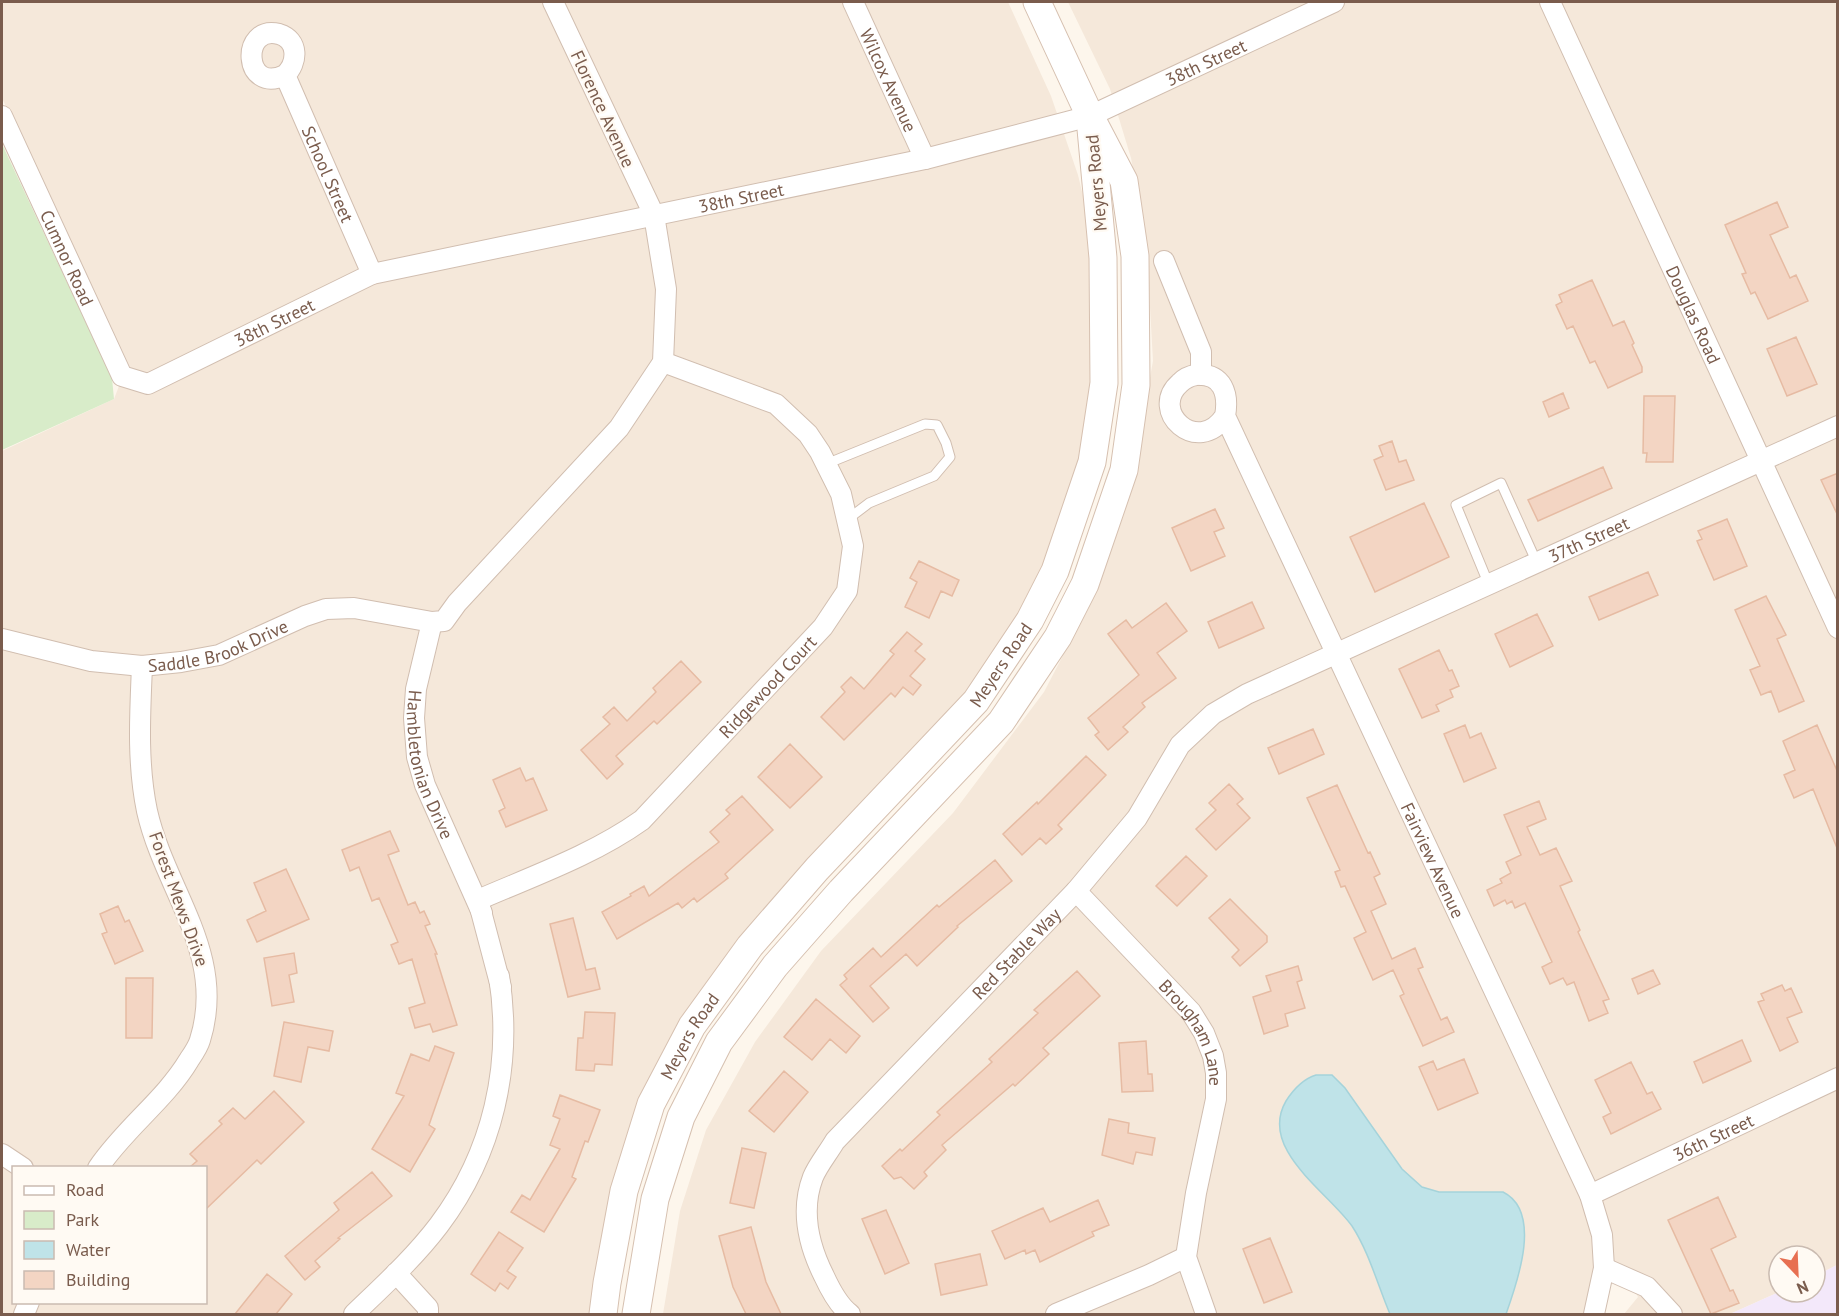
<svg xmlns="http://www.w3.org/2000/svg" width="1839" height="1316" font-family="'PT Sans',sans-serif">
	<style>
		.residential { fill: #f5e8da; fill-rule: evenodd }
		.education { fill: #f3e8fa }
		.green { fill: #d8ecc9 }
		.water { fill: #bfe3e8; stroke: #a5d3da; stroke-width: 1.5 }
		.building { fill: #f3d5c3; stroke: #e6bba3; stroke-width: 1.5 }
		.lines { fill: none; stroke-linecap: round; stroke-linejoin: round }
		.lane-casing { stroke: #d1beb0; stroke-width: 11 }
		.street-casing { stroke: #d1beb0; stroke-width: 22 }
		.secondary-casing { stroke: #d6c0b0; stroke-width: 29 }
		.lane { stroke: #fff; stroke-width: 9 }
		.street { stroke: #fff; stroke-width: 20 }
		.secondary { stroke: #fff; stroke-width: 27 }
		.labels { text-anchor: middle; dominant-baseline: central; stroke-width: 4.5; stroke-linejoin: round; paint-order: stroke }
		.street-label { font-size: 18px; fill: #7a5c4d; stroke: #fffaf3 }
	</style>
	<rect width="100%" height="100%" fill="#fdf6ec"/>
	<!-- residential -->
	<path class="residential" d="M2 2H1008L1051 96 1078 175 1089 221 1095 394 1068 514 1008 643 688 1014 594 1314H2V451L114 399 126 368 2 98ZM14 1168H206V1302H14Z
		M1068 2H1837V1265L1815 1276V1256H1779V1292L1730 1314H1624L1638 1297 1624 1271 1594 1284 1585 1314H663L680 1211 706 1130 755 1042 821 951 953 813 1044 692 1098 588 1128 498 1153 361 1146 236 1131 158 1110 89Z"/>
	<!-- education -->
	<path class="education" d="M1837 1265V1314H1730L1779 1292H1815V1276Z"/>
	<!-- green -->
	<path class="green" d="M2 144 112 378 114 399 2 450Z"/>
	<!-- water -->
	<path class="water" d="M1316 1075H1332L1345 1088 1402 1169 1422 1187 1439 1192H1503C1543 1212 1517 1283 1506 1314H1390C1378 1286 1369 1252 1352 1226 1328 1192 1258 1149 1286 1101 1293 1090 1303 1079 1316 1075Z"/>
	<!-- building -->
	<path class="building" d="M1777 202 1788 227 1770 235 1790 278 1796 275 1808 301 1768 319 1755 292 1751 294 1742 274 1746 273 1725 225Z
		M1592 280 1613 326 1624 321 1634 343 1632 345 1642 367V372L1608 388 1595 361 1590 363 1573 326 1567 329 1556 305 1562 302 1559 295Z
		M1796 337 1817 384 1787 396 1767 349Z
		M1563 393 1569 408 1549 417 1543 402Z
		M1644 396H1675L1673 462H1646L1647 453H1643Z
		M1392 441 1399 462 1406 460 1414 480 1386 490 1374 460 1383 456 1379 446Z
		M1603 467 1612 488 1538 521 1528 500Z
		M1838 473V516L1821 480Z
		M1424 503 1449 557 1375 592 1350 537Z
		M1215 509 1224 528 1214 532 1225 556 1191 571 1172 528Z
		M1727 519 1747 566 1714 580 1697 541 1702 539 1698 531Z
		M919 561 959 580 952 596 941 591 929 618 905 607 917 582 910 578Z
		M1648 572 1658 595 1599 620 1589 597Z
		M1766 596 1786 635 1777 639 1804 701 1779 712 1771 691 1761 695 1750 670 1760 666 1735 610Z
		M1252 602 1264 628 1219 648 1208 622Z
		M1166 603 1187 631 1157 653 1176 678 1142 703 1145 707 1123 727 1128 732 1108 750 1095 735 1099 732 1088 718 1139 675 1108 634 1126 620 1132 628Z
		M1537 614 1553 646 1510 667 1495 634Z
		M907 632 922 644 915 651 925 659 910 676 921 685 913 695 903 687 895 697 891 693 844 740 821 717 845 692 841 687 851 677 864 689 894 654 890 651Z
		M1439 650 1449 671 1452 670 1459 686 1450 690 1453 697 1436 705 1439 711 1422 718 1399 669Z
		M681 661 701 682 657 724 654 721 616 756 623 764 607 779 581 750 610 724 603 717 614 707 627 721 656 692 653 688Z
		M1465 725 1470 738 1481 733 1496 768 1464 782 1444 734Z
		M1817 725 1838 773 1837 848 1813 789 1794 798 1784 775 1795 770 1783 741Z
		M1313 729 1324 754 1279 774 1268 748Z
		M790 744 822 777 790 808 758 777Z
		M1086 756 1106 775 1058 825 1062 829 1046 844 1040 838 1022 855 1003 834 1037 802 1038 804Z
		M520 768 526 781 533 778 547 810 506 827 499 811 505 808 493 780Z
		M1229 784 1243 799 1237 804 1250 818 1216 850 1196 829 1216 810 1209 803Z
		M1337 785 1368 853 1370 852 1380 874 1374 877 1386 904 1371 911 1392 959 1415 948 1423 967 1418 969 1441 1020 1447 1017 1454 1032 1423 1046 1400 996 1404 994 1393 970 1373 980 1354 938 1366 932 1345 886 1341 887 1335 872 1340 870 1307 798Z
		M742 796 773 830 725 874 728 878 697 902 694 898 682 908 678 903 617 939 602 912 631 896 630 894 644 886 649 896 719 842 710 832 730 814 726 810Z
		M1539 801 1546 819 1527 827 1540 855 1556 848 1572 881 1560 886 1580 930 1578 932 1609 999 1603 1001 1608 1013 1589 1021 1574 982 1567 985 1563 978 1550 984 1542 967 1552 962 1525 903 1515 908 1512 901 1507 904 1505 900 1494 906 1487 890 1502 883 1500 879 1511 873 1506 862 1521 855 1504 815Z
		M390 831 399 851 388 855 408 905 415 902 420 913 424 911 430 924 425 926 437 954H435L457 1025 433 1032 430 1024 415 1028 409 1008 425 1003 412 959 399 964 391 945 398 942 379 898 372 901 359 867 350 871 342 850Z
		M1186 856 1207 876 1177 906 1156 886Z
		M995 860 1012 881 957 926 958 927 917 966 906 954 870 986 889 1008 873 1022 840 985 847 979 844 975 873 948 881 957 937 905 939 907Z
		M286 869 309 919 257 942 247 920 266 911 254 883Z
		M1230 899 1267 936V942L1240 966 1232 957 1239 950 1209 918Z
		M118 906 125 922 129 920 143 951 115 964 102 934 107 932 100 914Z
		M573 918 586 970 595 968 600 989 568 997 550 924Z
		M294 953 297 973 289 975 294 1002 272 1006 264 958Z
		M1298 966 1302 980 1297 982 1305 1008 1285 1014 1288 1026 1264 1034 1253 997 1271 991 1266 976Z
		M1653 970 1660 984 1638 994 1632 979Z
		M1077 971 1100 996 1043 1048 1049 1054 1015 1086 1013 1084 942 1145 946 1150 924 1172 927 1176 914 1189 901 1177 894 1179 882 1166 900 1149 902 1151 940 1115 937 1112 992 1062 989 1059 1038 1013 1034 1010Z
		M126 978H153L152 1038H126Z
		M1782 985 1785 991 1791 988 1802 1012 1787 1018 1798 1042 1780 1051 1758 1002 1764 1000 1761 994Z
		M816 999 860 1036 846 1053 830 1039 812 1060 784 1037Z
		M585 1012 615 1013 612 1065 595 1064 594 1071 576 1070 578 1038H583Z
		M284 1022 333 1031 329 1051 308 1047 301 1082 274 1076Z
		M1742 1040 1751 1061 1703 1083 1694 1062Z
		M1146 1041 1148 1074H1152L1153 1091 1122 1092 1119 1043Z
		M435 1046 454 1053 429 1125 435 1129 410 1172 372 1149 404 1096 396 1093 411 1054 429 1061Z
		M1464 1059 1478 1093 1438 1110 1419 1067 1433 1061 1437 1070Z
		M1631 1062 1647 1094 1652 1092 1661 1109 1611 1134 1603 1117 1611 1113 1595 1080Z
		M784 1071 808 1092 774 1132 749 1111Z
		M274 1091 304 1122 261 1164 257 1160 206 1209V1167H190L197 1161 190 1154 222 1124 219 1121 233 1108 245 1119Z
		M560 1095 600 1110 588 1142 585 1141 572 1177 576 1179 544 1232 511 1212 522 1195 530 1200 560 1149 550 1145 560 1119 553 1116Z
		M1109 1119 1129 1123 1128 1133 1155 1138 1152 1155 1136 1152 1133 1164 1102 1155Z
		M742 1148 766 1153 754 1208 730 1203Z
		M372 1172 392 1196 338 1238 340 1239 315 1261 320 1267 305 1280 285 1256 339 1210 334 1203Z
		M1718 1197 1736 1237 1711 1249 1730 1291 1733 1290 1739 1303 1711 1314 1668 1220Z
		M1098 1200 1109 1225 1092 1232 1094 1236 1040 1262 1035 1250 1026 1254 1025 1250 1005 1259 992 1231 1043 1208 1050 1222Z
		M886 1210 909 1263 885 1274 862 1219Z
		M751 1227 766 1282 781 1314H746L733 1287 719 1236Z
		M499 1232 523 1248 507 1271 516 1277 508 1289 500 1283 495 1291 471 1274Z
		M1270 1238 1292 1292 1264 1303 1243 1249Z
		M980 1254 987 1285 941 1295 935 1264Z
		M267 1274 292 1294 276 1314H235Z"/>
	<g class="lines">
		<!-- lane casing -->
		<g class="lane-casing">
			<path id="lane" d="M826 464 925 424 937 425 946 443 950 457 934 476 869 503 848 519
				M1489 585 1456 505 1501 483 1537 563"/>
		</g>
		<!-- street casing -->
		<g class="street-casing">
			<g id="street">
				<path id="s1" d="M853 2 925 159"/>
				<path id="s2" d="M1550 2 1838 628"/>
				<path id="s3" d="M285 75C243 95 240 24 279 34 299 40 298 63 285 75L372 274"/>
				<path id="s4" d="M2 116 122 376 148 384 372 274 925 159 1090 116 1334 2"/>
				<path d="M1164 261 1201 352V375"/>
				<path id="s5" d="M1225 416C1198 457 1148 411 1180 383 1185 378 1189 376 1196 375 1223 373 1229 394 1225 416L1590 1195 1602 1235 1604 1268 1594 1314"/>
				<path id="s6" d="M432 622 416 689 414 718 417 757 425 785 482 913"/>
				<path id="s7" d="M2 639 91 661 142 666 181 662 219 655 305 616 326 609 354 608 432 622 444 621 457 603 619 428 663 362 666 289 654 215 553 2"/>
				<path id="s8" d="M1076 891 1191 1012 1204 1033 1213 1056 1216 1073V1099L1196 1193 1186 1257 1206 1314"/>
				<path id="s9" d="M501 987 478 900C533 876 593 855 642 820L823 627 847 591 853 546 841 494 820 452 808 434 776 404 663 362"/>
				<path d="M2 1154 23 1168"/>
				<path d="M98 1168C125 1128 165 1100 189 1060 193 1054 198 1047 200 1040 227 954 165 891 147 811 137 763 140 714 142 666"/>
				<path id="s10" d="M1590 1195 1838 1078"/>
				<path d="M1604 1268 1647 1287 1672 1314"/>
				<path d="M396 1273 428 1308V1314"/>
				<path d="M24 1314 29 1302"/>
				<path d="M354 1314C383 1286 414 1258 439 1225 493 1153 513 1065 499 976"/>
				<path id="s11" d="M850 1314C839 1306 830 1289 824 1276 809 1246 800 1211 813 1177 818 1165 828 1153 835 1141L1076 891 1137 818 1180 745 1213 714 1247 694 1838 426"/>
				<path d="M1056 1314 1149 1275 1186 1257"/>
			</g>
		</g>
		<!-- secondary casing -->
		<g class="secondary-casing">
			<g id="secondary">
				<path id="s12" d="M603 1314 607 1283 624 1191 651 1104 692 1026 750 946 817 869 976 701 1030 620 1055 571 1092 462 1104 383 1103 258 1091 129"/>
				<path d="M636 1314 655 1199 681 1117 719 1042 775 966 841 891 1001 722 1058 637 1085 584 1124 470 1136 385 1135 256 1124 181 1090 116 1037 2"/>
			</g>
		</g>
		<!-- lane -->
		<use href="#lane" class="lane"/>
		<!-- street -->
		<use href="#street" class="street"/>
		<!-- secondary -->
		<use href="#secondary" class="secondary"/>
	</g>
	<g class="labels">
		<!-- street labels -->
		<g class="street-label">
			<text stroke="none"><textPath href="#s4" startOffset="1426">38th Street</textPath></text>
			<text stroke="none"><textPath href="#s1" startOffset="86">Wilcox Avenue</textPath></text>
			<text transform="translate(603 109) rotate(65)">Florence Avenue</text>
			<text stroke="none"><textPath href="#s3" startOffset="248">School Street</textPath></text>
			<text transform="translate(1096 183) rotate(-95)">Meyers Road</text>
			<text stroke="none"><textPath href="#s4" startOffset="940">38th Street</textPath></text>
			<text stroke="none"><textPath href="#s4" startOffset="156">Cumnor Road</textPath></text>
			<text stroke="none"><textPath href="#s2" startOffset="344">Douglas Road</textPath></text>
			<text stroke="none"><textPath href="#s4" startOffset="454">38th Street</textPath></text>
			<text stroke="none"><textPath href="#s11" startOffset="1178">37th Street</textPath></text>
			<text stroke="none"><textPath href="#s7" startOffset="222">Saddle Brook Drive</textPath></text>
			<text stroke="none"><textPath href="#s12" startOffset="780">Meyers Road</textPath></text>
			<text stroke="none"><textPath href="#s9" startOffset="456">Ridgewood Court</textPath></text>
			<text stroke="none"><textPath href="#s6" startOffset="147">Hambletonian Drive</textPath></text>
			<text stroke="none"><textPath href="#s5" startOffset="670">Fairview Avenue</textPath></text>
			<text transform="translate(179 899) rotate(70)">Forest Mews Drive</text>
			<text stroke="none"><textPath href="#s11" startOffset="452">Red Stable Way</textPath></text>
			<text stroke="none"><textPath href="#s12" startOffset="294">Meyers Road</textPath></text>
			<text stroke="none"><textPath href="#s8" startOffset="186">Brougham Lane</textPath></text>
			<text stroke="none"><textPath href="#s10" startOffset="136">36th Street</textPath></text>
		</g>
	</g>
	<!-- border -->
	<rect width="1839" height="1316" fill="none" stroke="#7a5c4d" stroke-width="6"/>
	<!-- legend -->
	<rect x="12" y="1166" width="195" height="138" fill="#fffaf3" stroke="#cabbb1" stroke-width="1.5"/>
	<rect x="24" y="1186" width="30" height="9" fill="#ffffff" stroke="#cabbb1" stroke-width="1.5"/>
	<text x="66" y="1196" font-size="18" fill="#7a5c4d">Road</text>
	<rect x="24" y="1211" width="30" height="18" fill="#d8ecc9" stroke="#cabbb1" stroke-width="1.5"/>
	<text x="66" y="1226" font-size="18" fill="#7a5c4d">Park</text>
	<rect x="24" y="1241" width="30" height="18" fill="#bfe3e8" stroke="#cabbb1" stroke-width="1.5"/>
	<text x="66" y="1256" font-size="18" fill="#7a5c4d">Water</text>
	<rect x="24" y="1271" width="30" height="18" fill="#f3d5c3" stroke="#cabbb1" stroke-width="1.5"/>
	<text x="66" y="1286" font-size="18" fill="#7a5c4d">Building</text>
	<!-- north arrow -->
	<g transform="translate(1797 1274) rotate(157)"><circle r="28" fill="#fffaf3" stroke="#cabbb1" stroke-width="1.5"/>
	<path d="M0-4.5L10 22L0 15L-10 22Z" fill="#e76f51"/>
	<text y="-9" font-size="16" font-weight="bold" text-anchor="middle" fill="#7a5c4d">N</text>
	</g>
</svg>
